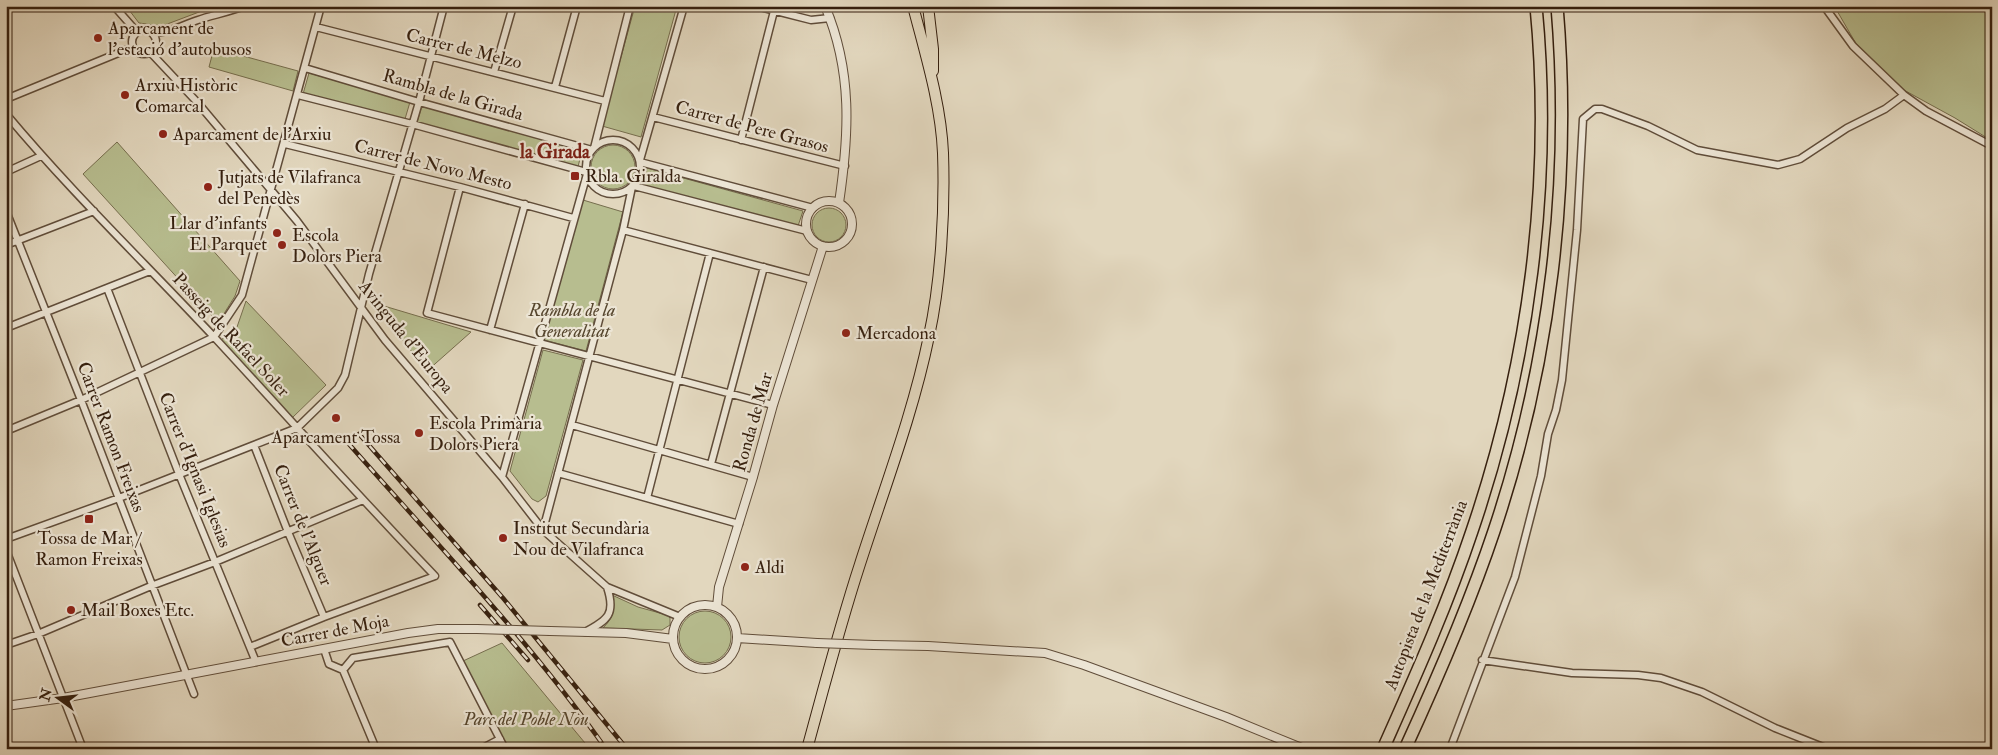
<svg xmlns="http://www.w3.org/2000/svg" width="1998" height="755" font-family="'IM FELL Double Pica',serif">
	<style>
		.green { fill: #b7bd8f; stroke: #766e4e }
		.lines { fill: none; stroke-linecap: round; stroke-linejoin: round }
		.minor-casing { stroke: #604d3a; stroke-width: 9 }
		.tertiary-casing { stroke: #604d3a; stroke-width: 10 }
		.trunk-casing { stroke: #351f0e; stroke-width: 12 }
		.motorway-casing { stroke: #351f0e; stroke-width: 14 }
		.minor { stroke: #ece5d5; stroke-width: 6 }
		.tertiary { stroke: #ece5d5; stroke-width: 8 }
		.trunk { stroke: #e2d7be; stroke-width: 10 }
		.motorway { stroke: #e2d7be; stroke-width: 11 }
		.rail-casing { stroke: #351f0e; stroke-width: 4.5 }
		.rail { stroke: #ece5d5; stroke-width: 2.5; stroke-dasharray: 8; stroke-linecap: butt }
		.tertiary-bridge-casing { stroke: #604d3a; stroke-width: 10; stroke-linecap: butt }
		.tertiary-bridge { stroke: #ece5d5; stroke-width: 8 }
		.poi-dot { fill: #8f2418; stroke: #ece5d5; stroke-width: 2 }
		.labels { text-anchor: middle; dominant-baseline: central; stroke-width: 4.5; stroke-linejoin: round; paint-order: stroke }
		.poi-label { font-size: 18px; fill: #351f0e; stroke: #ece5d5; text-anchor: start }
		.street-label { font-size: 18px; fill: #351f0e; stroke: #ece5d5 }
		.park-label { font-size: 18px; font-style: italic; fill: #56462e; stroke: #ece5d5 }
		.neighbourhood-label { font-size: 19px; font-weight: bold; fill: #7a1f14; stroke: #ece5d5 }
	</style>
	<rect width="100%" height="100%" fill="#e2d7be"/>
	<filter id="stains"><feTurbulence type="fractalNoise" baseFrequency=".004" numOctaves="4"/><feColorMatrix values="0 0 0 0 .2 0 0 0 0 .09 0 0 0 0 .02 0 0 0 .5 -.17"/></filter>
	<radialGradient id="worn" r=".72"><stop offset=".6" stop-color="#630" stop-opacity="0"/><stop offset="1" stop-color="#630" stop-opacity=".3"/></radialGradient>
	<!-- green -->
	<path class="green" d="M126 6H215L162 26 139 23Z
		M635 6H677L641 137 602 126Z
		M1838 6H1992V141L1955 118 1902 89 1855 42 1836 9Z
		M214 48 298 71 293 91 209 67Z
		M309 73 410 102 405 119 303 94Z
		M422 106 582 150 578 167 417 122Z
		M117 142 240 281 235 296 220 320 213 317 83 174Z
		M591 167a22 22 0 1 1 44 0a22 22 0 1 1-44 0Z
		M647 168 803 211 798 226 642 185Z
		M583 200 623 212 586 351 544 340Z
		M812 225a17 17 0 1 1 34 0a17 17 0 1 1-34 0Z
		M246 301 326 385 292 418 221 340 237 327Z
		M374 303 471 332 427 371Z
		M543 350 583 360 546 496 538 502 532 499 510 471Z
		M612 595 638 607 667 615 670 618V625L662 630 603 628C613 618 616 609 612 595Z
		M679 637a26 26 0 1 1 52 0a26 26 0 1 1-52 0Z
		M502 643 590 749H508L463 661Z"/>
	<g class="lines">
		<!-- minor casing -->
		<g class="minor-casing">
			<path id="minor" d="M114 6 137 32
				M756 6 811 20 830 18
				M1824 6 1853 46 1904 95
				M316 27 605 101
				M132 42a12 12 0 1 1 24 0a12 12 0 1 1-24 0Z
				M152 33C169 33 183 25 198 20 213 15 229 12 244 6
				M150 52 197 102 297 221 385 340 502 477 543 530 607 587 680 617
				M305 68 419 102 592 150
				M494 72 513 6
				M555 87 577 6
				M298 95 412 124 586 172
				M6 99 133 47
				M6 114C72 193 145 263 215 338 288 417 360 498 435 576L324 617 250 647
				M653 117 845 166
				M586 167a27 27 0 1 1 54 0a27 27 0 1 1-54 0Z
				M741 140 774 11
				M285 144 460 187 573 218
				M594 148 630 6
				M640 160 684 6
				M640 162 813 208
				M6 172 41 156
				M634 186 807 231
				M460 187 427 313 773 405
				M6 211 81 400 194 694
				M623 230 812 280
				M6 245 94 211
				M107 288 179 474 256 662
				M6 328 150 271
				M490 330 525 204
				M572 425 753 477
				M6 431 81 400 214 337 242 295 321 6
				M254 445 288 532 324 617
				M711 464 764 267
				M558 473 739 524
				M502 477 587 174
				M647 498 710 253
				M543 530 623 230 632 187
				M6 539 119 498 297 428 338 388 345 375 369 274 419 102 444 6
				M6 550 83 749
				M585 632C608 620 616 614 607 587
				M6 645 38 634 151 586 215 562 363 500
				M324 649 329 664 343 670
				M1482 660 1572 673 1638 675 1661 678 1702 692 1775 728 1828 749
				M376 749 343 670 353 658 450 642 505 749
				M481 749 500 739
				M1450 749 1515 577 1541 476 1548 434 1556 410 1562 380 1577 230 1583 119 1595 109H1602L1648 126 1697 150 1778 165 1800 159 1847 128 1885 109 1904 95 1926 111 1992 146"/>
		</g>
		<!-- tertiary casing -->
		<g class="tertiary-casing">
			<path id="tertiary" d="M825 6C853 72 849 135 839 203
				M806 224a23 23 0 1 1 46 0a23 23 0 1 1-46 0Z
				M673 637a32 32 0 1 1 64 0a32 32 0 1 1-64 0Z
				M717 607 719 587 753 477 773 405 823 246
				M550 631 626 633 673 639
				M737 638 817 643
				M874 645 928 646 1045 653 1084 665 1226 717 1304 749
				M6 706 63 698 408 633 438 629H477"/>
		</g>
		<!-- trunk casing -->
		<g class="trunk-casing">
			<path id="trunk" d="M928 6 933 49V71
				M807 749C824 687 840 625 860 564 884 489 913 414 929 336 941 281 945 210 943 153 941 104 925 53 913 6"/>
		</g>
		<!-- motorway casing -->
		<g class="motorway-casing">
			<path id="motorway" d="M1383 749C1415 677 1447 606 1472 531 1529 364 1553 182 1536 6
				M1405 749C1438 677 1469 606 1494 531 1550 364 1572 182 1557 6"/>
		</g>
		<!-- minor -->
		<use href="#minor" class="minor"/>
		<!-- tertiary -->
		<use href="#tertiary" class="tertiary"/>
		<!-- trunk -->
		<use href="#trunk" class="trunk"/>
		<!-- motorway -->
		<use href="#motorway" class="motorway"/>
		<!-- rail casing -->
		<g class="rail-casing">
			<path id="rail" d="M359 434 503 598 627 749
				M348 443C436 543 529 640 606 749
				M480 605 528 660"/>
		</g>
		<!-- rail -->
		<use href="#rail" class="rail"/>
		<!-- tertiary-bridge casing -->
		<g class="tertiary-bridge-casing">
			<path id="tertiary-bridge" d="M477 629 550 631
				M817 643 874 645"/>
		</g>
		<!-- tertiary-bridge -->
		<use href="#tertiary-bridge" class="tertiary-bridge"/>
	</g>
	<!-- markers -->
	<g class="poi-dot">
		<circle cx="98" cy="38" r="5"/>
		<circle cx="125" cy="95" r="5"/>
		<circle cx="163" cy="134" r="5"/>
		<rect x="570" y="171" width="10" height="10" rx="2.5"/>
		<circle cx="208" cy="187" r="5"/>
		<circle cx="277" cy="233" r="5"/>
		<circle cx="282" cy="245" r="5"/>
		<circle cx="846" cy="333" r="5"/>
		<circle cx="336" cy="418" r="5"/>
		<circle cx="419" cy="433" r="5"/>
		<rect x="84" y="514" width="10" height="10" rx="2.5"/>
		<circle cx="503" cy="538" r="5"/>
		<circle cx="745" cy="567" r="5"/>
		<circle cx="71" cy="610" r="5"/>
	</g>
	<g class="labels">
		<!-- poi labels -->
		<g class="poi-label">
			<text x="108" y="28">Aparcament de<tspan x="108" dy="21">l'estació d'autobusos</tspan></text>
			<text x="135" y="85">Arxiu Històric<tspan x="135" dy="21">Comarcal</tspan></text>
			<text x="173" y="134">Aparcament de l'Arxiu</text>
			<text x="585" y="176">Rbla. Giralda</text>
			<text x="218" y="177">Jutjats de Vilafranca<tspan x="218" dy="21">del Penedès</tspan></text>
			<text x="267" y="223" text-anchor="end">Llar d'infants<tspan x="267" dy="21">El Parquet</tspan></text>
			<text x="292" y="235">Escola<tspan x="292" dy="21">Dolors Piera</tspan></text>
			<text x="856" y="333">Mercadona</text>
			<text x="429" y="423">Escola Primària<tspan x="429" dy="21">Dolors Piera</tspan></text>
			<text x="336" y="437" text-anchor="middle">Aparcament Tossa</text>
			<text x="513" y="528">Institut Secundària<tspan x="513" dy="21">Nou de Vilafranca</tspan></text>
			<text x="89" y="538" text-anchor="middle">Tossa de Mar /<tspan x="89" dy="21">Ramon Freixas</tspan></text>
			<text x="755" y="567">Aldi</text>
			<text x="81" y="610">Mail Boxes Etc.</text>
		</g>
		<!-- street labels -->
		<g class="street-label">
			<text transform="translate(464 49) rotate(14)">Carrer de Melzo</text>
			<text transform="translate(453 95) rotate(16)">Rambla de la Girada</text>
			<text transform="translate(752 127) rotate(15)">Carrer de Pere Grasos</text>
			<text transform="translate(433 165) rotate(14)">Carrer de Novo Mesto</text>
			<text transform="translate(231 335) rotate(47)">Passeig de Rafael Soler</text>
			<text transform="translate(406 337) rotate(51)">Avinguda d'Europa</text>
			<text transform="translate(753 422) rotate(-74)">Ronda de Mar</text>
			<text transform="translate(111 437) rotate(69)">Carrer Ramon Freixas</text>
			<text transform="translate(195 470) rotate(68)">Carrer d'Ignasi Iglesias</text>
			<text transform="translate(303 525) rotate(68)">Carrer de l'Alguer</text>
			<text transform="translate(1426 595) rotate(-69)">Autopista de la Mediterrània</text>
			<text transform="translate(335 631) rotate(-11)">Carrer de Moja</text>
		</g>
		<!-- park labels -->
		<g class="park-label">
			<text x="572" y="310">Rambla de la<tspan x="572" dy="21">Generalitat</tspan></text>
			<text x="526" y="719">Parc del Poble Nou</text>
		</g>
		<!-- neighbourhood labels -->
		<g class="neighbourhood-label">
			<text x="555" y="152">la Girada</text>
		</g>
	</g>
	<!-- margin -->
	<rect width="1998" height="755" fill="none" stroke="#e2d7be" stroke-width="25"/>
	<rect x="8" y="8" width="1983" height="740" fill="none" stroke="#351f0e" stroke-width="2.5"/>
	<rect x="12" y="12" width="1973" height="730" fill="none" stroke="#351f0e"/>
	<!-- north arrow -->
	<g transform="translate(58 698) rotate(285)" stroke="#ece5d5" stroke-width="4" paint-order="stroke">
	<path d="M0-4L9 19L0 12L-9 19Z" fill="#351f0e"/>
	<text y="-8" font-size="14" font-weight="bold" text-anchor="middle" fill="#351f0e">N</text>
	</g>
	<rect width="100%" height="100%" filter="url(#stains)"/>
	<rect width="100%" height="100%" fill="url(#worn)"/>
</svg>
